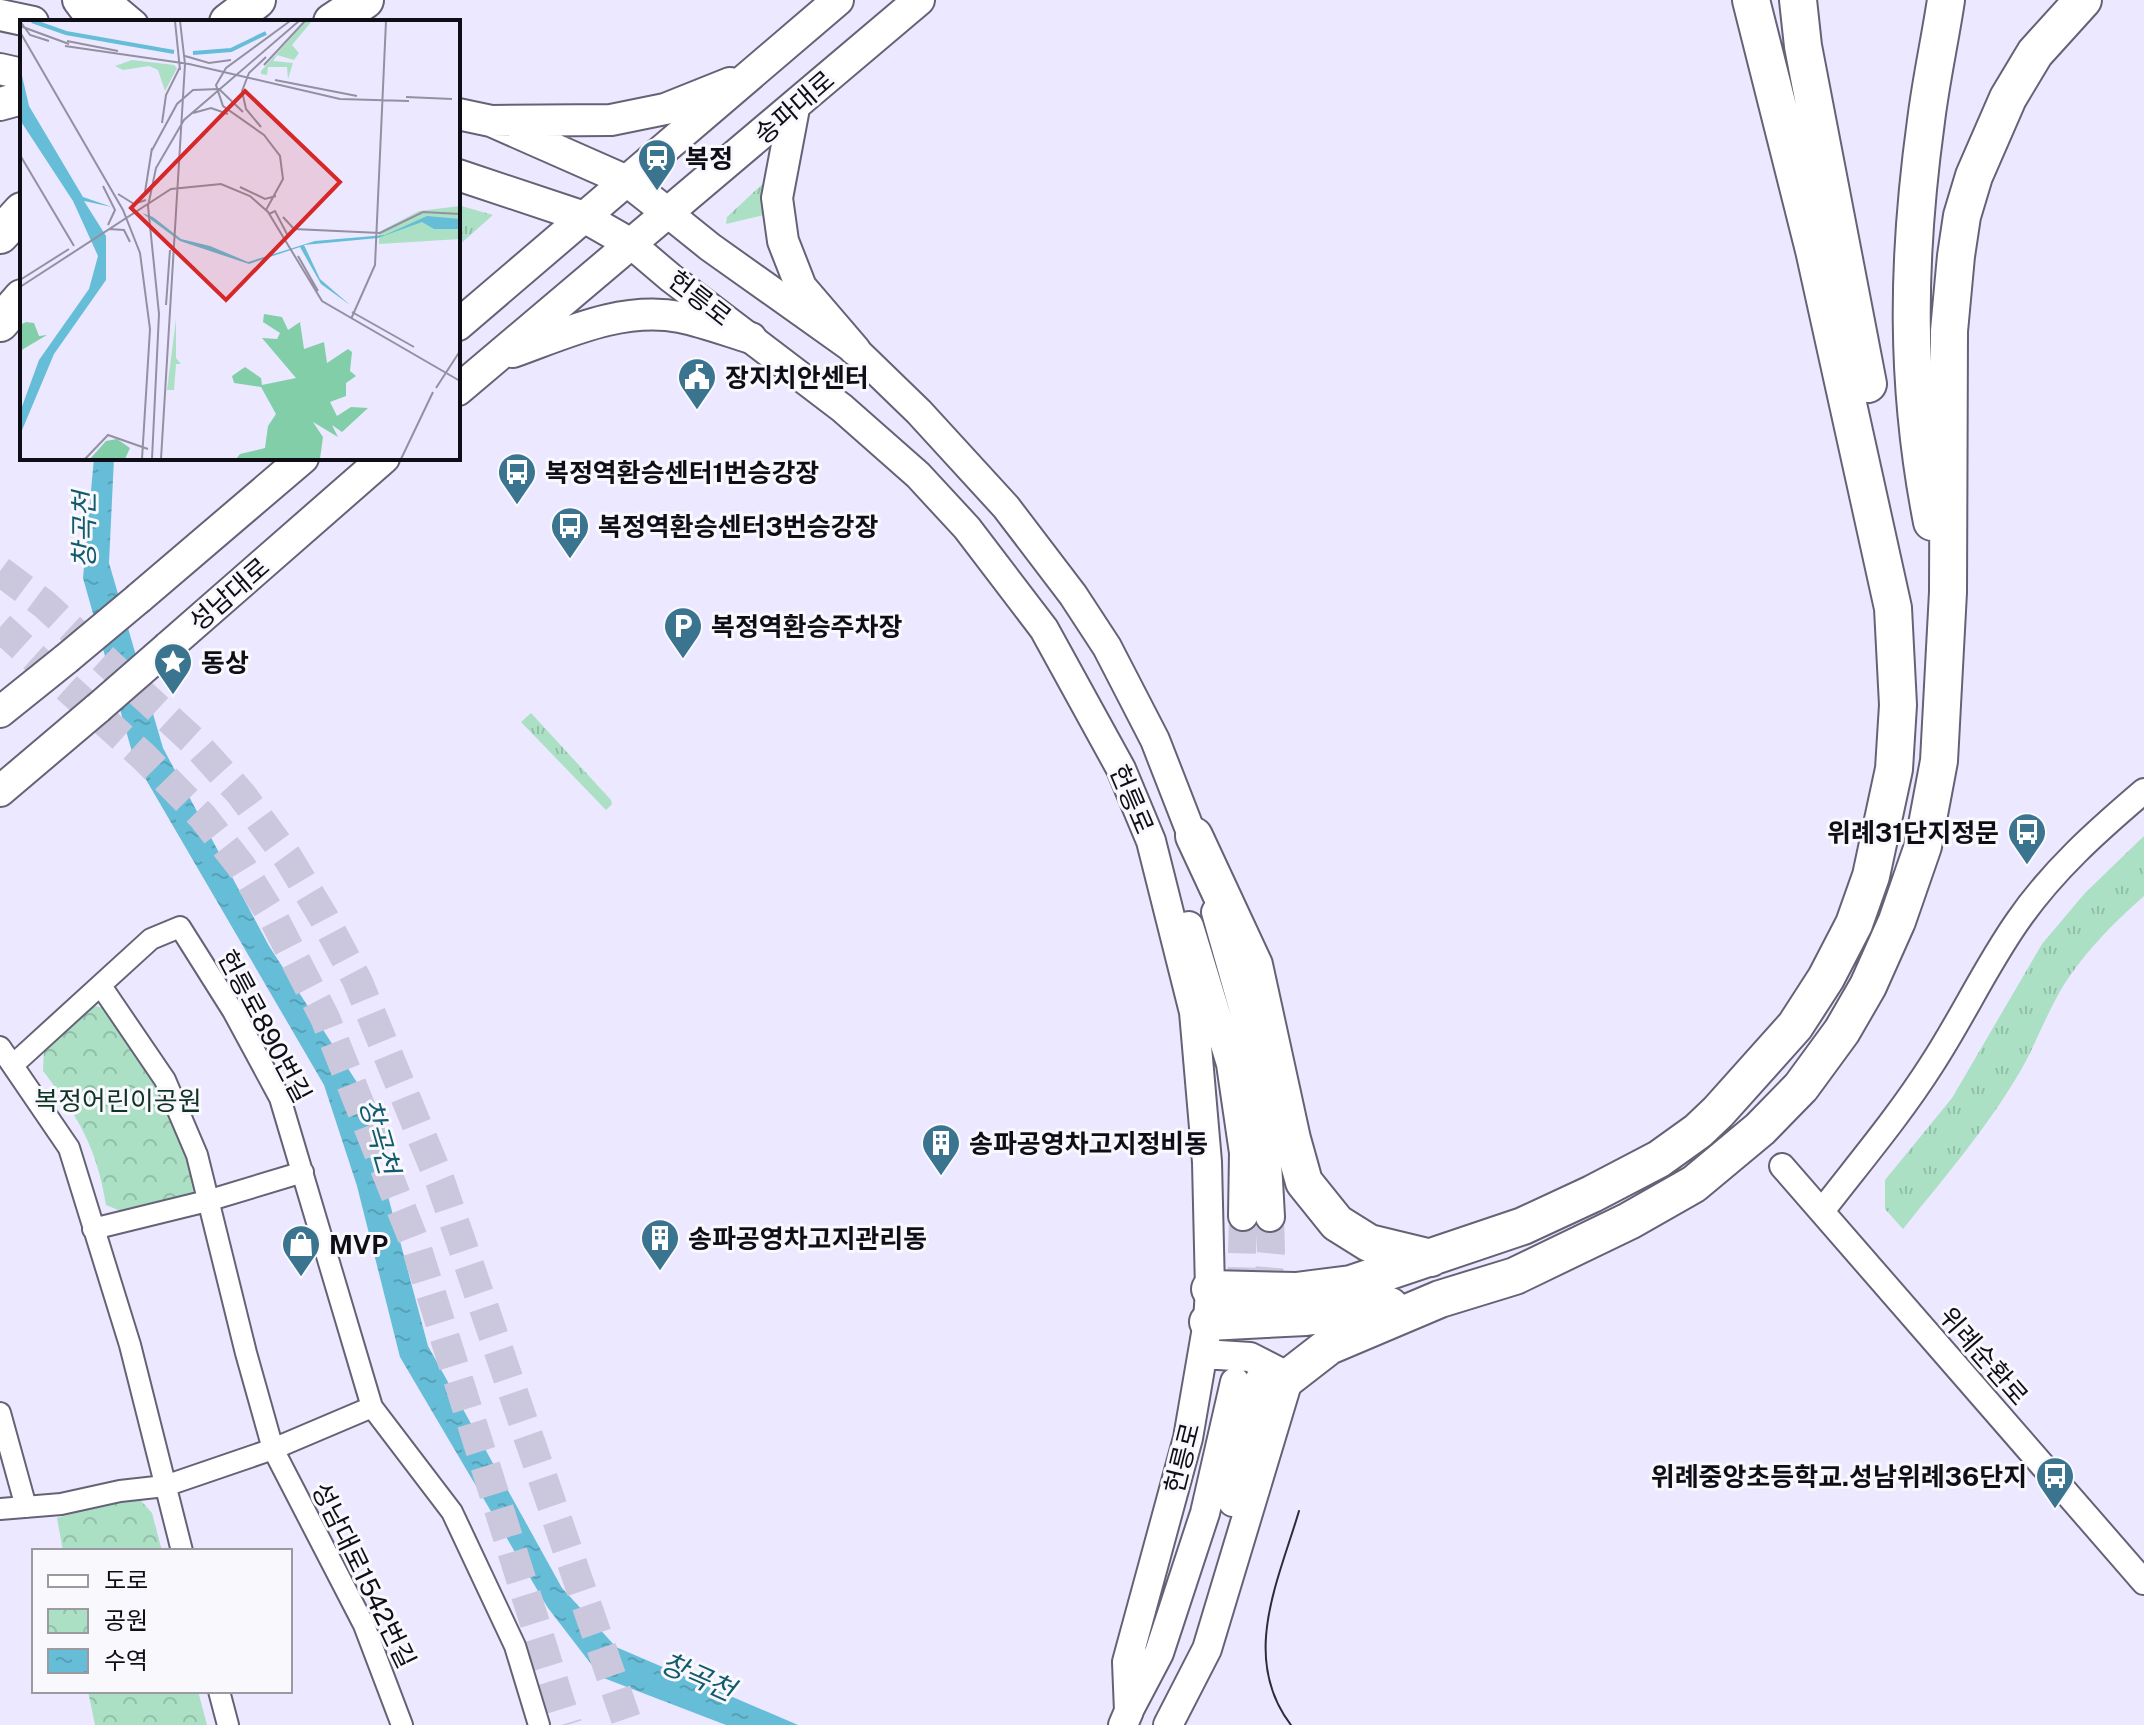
<svg xmlns="http://www.w3.org/2000/svg" width="2144" height="1725" font-family="'Public Sans','Noto Sans KR',sans-serif">
	<style>
		.grass { fill: url(#grass-tufts) }
		.park { fill: url(#park-crowns) }
		.water { fill: url(#water-ripples) }
		.lines { fill: none; stroke-linecap: round; stroke-linejoin: round }
		.secondary-tunnel { stroke: #cbc7dc; stroke-width: 28; stroke-dasharray: 28 14; stroke-linecap: butt }
		.primary-tunnel { stroke: #cbc7dc; stroke-width: 30; stroke-dasharray: 30 15; stroke-linecap: butt }
		.minor-casing { stroke: #656275; stroke-width: 24 }
		.tertiary-casing { stroke: #656275; stroke-width: 28 }
		.secondary-casing { stroke: #656275; stroke-width: 32 }
		.primary-casing { stroke: #656275; stroke-width: 34 }
		.trunk-casing { stroke: #656275; stroke-width: 36 }
		.motorway-casing { stroke: #656275; stroke-width: 40 }
		.minor { stroke: #fff; stroke-width: 20 }
		.tertiary { stroke: #fff; stroke-width: 24 }
		.secondary { stroke: #fff; stroke-width: 28 }
		.primary { stroke: #fff; stroke-width: 30 }
		.trunk { stroke: #fff; stroke-width: 32 }
		.motorway { stroke: #fff; stroke-width: 36 }
		.tram { stroke: #2e2c36; stroke-width: 2 }
		.primary-bridge-casing { stroke: #656275; stroke-width: 34; stroke-linecap: butt }
		.primary-bridge { stroke: #fff; stroke-width: 30 }
		.labels { text-anchor: middle; dominant-baseline: central; stroke-width: 6; stroke-linejoin: round; paint-order: stroke }
		.street-label { font-size: 26px; fill: #0f0d15; stroke: #f9f8fd }
		.poi-label { font-size: 26px; font-weight: bold; fill: #0f0d15; stroke: #f9f8fd; text-anchor: start }
		.park-label { font-size: 26px; fill: #113324; stroke: #f9f8fd }
		.water-label { font-size: 28px; font-style: italic; fill: #125b6e; stroke: #f9f8fd }
		.inset-river { fill: none; stroke: #65bdd7; stroke-width: 4 }
		.inset-road { fill: none; stroke: #9490a1; stroke-width: 2 }
		.view { fill: #d62828; fill-opacity: 0.15; stroke: #d62828; stroke-width: 4 }
		.inset-edge { fill: none; stroke: #0f0d15; stroke-width: 4 }
	</style>
	<defs>
		<pattern id="grass-tufts" width="24" height="20" patternUnits="userSpaceOnUse" patternTransform="scale(2)"><rect width="24" height="20" fill="#abe0c5"/><path d="M3 7l-1-3M5 7V3M7 7l1-3M15 17l-1-3M17 17v-4M19 17l1-3" fill="none" stroke="#92bfa8"/></pattern>
		<pattern id="park-crowns" width="20" height="18" patternUnits="userSpaceOnUse" patternTransform="scale(2)"><rect width="20" height="18" fill="#abe0c5"/><path d="M2 6a3 3 0 1 1 6 0M12 15a3 3 0 1 1 6 0" fill="none" stroke="#92bfa8"/></pattern>
		<pattern id="water-ripples" width="26" height="14" patternUnits="userSpaceOnUse" patternTransform="scale(2)"><rect width="26" height="14" fill="#65bdd7"/><path d="M2 4q2-2 4 0t4 0M15 11q2-2 4 0t4 0" fill="none" stroke="#56a1b8"/></pattern>
	</defs>
	<rect width="100%" height="100%" fill="#ece8ff"/>
	<!-- grass -->
	<path class="grass" d="M772 175 773 213 726 224 727 217Z
		M458 205 493 215 458 246Z
		M531 713 611 800 612 804 606 810 521 722Z
		M2144 836V896C2113 923 2080 957 2059 993 2045 1018 2035 1045 2021 1070 1988 1127 1944 1178 1903 1229L1885 1209V1180L1952 1098 2042 944 2085 893Z"/>
	<!-- park -->
	<path class="park" d="M91 1005 108 1009 160 1082 199 1184 187 1202 128 1214 106 1205C97 1148 78 1116 43 1071L44 1049Z
		M135 1494 152 1513 162 1551H63L57 1518Z
		M88 1691H198L207 1725H95Z"/>
	<!-- water -->
	<path class="water" d="M94 458H114L109 563 163 748 269 946 358 1084 428 1346 562 1588 616 1647 798 1725H726L601 1677 548 1608 400 1357 357 1186 324 1085 134 759 83 578Z"/>
	<g class="lines">
		<!-- secondary-tunnel -->
		<path class="secondary-tunnel" d="M1236 1379 1239 1361 1243 1216
			M1260 1379 1271 1251 1270 1217"/>
		<!-- primary-tunnel -->
		<path class="primary-tunnel" d="M0 571 44 604 193 741 241 794 288 858 324 918 357 980 440 1181 628 1725
			M0 627 144 757 202 816 241 866 275 921 325 1018 416 1246 567 1725"/>
		<!-- minor casing -->
		<g class="minor-casing">
			<path id="minor" d="M111 0 137 22
				M101 986 165 1080 197 1155 246 1353 273 1449 364 1625 402 1725
				M0 1047 69 1148 130 1345 182 1551
				M14 1064 151 939 180 927 233 1011 280 1098 372 1407 452 1512 515 1646 539 1725
				M93 1229 207 1201 303 1172
				M0 1413 26 1507
				M0 1509 61 1504 120 1491 165 1486 273 1449 372 1407
				M219 1691 228 1725"/>
		</g>
		<!-- tertiary casing -->
		<g class="tertiary-casing">
			<path id="tertiary" d="M1782 1166 2144 1582
				M1822 1211C1859 1163 1899 1116 1932 1064 1962 1018 1985 968 2017 922 2052 871 2097 831 2144 791"/>
		</g>
		<!-- secondary casing -->
		<g class="secondary-casing">
			<path id="secondary" d="M669 214 710 247 855 350 919 412 1006 507 1073 595 1107 647 1155 740 1199 853
				M631 244 671 278 842 408 918 475 967 528 1044 629 1121 769 1151 841 1194 1012 1207 1162 1210 1289 1208 1322 1188 1438 1127 1662 1129 1711 1123 1725
				M1216 912 1251 1035 1267 1162 1270 1217
				M1189 926 1231 1064 1244 1153 1243 1216
				M1233 1502 1242 1472 1260 1379
				M1129 1710 1159 1653 1205 1513 1235 1382
				M1168 1725 1207 1649 1289 1377 1250 1357 1203 1354"/>
		</g>
		<!-- primary casing -->
		<g class="primary-casing">
			<path id="primary" d="M0 15 33 22
				M0 69 22 74
				M794 108 777 198 783 241 801 287 855 350
				M458 114 491 121 627 181 669 214
				M491 121 611 120 665 109 730 83
				M458 175 584 217 631 244
				M458 325 838 0
				M513 352C566 333 622 306 680 317 704 322 728 331 751 338
				M458 390 919 0
				M139 598 303 458
				M168 647 384 458
				M0 712 66 659
				M0 791 98 708"/>
		</g>
		<!-- trunk casing -->
		<g class="trunk-casing">
			<path id="trunk" d="M79 0 85 8 119 22
				M0 104 22 98"/>
		</g>
		<!-- motorway casing -->
		<g class="motorway-casing">
			<path id="motorway" d="M1798 0 1803 46 1868 384
				M228 22 257 0
				M332 22 365 0
				M0 235 22 211
				M0 323 22 298
				M1932 522C1905 384 1907 259 1926 121 1931 80 1940 40 1946 0
				M1194 836 1254 965 1292 1139 1304 1182 1337 1223 1369 1243 1431 1258
				M1210 1289 1296 1291 1351 1284 1523 1226 1592 1194 1659 1159 1698 1131 1718 1112 1795 1026 1826 978 1854 924 1871 876 1894 769 1898 705 1893 608 1814 250 1751 0
				M1208 1322 1306 1317 1390 1306
				M1289 1377 1329 1346 1440 1299 1515 1276 1629 1221 1694 1184 1760 1129 1801 1087 1842 1031 1868 986 1897 921 1923 846 1939 761 1948 592 1949 331 1956 256 1962 216 1974 176 2008 98 2035 53 2083 0"/>
		</g>
		<!-- minor -->
		<use href="#minor" class="minor"/>
		<!-- tertiary -->
		<use href="#tertiary" class="tertiary"/>
		<!-- secondary -->
		<use href="#secondary" class="secondary"/>
		<!-- primary -->
		<use href="#primary" class="primary"/>
		<!-- trunk -->
		<use href="#trunk" class="trunk"/>
		<!-- motorway -->
		<use href="#motorway" class="motorway"/>
		<!-- tram -->
		<path class="tram" d="M1291 1725C1240 1658 1278 1582 1299 1511"/>
		<!-- primary-bridge casing -->
		<g class="primary-bridge-casing">
			<path id="primary-bridge" d="M66 659 139 598
				M98 708 168 647"/>
		</g>
		<!-- primary-bridge -->
		<use href="#primary-bridge" class="primary-bridge"/>
	</g>
	<!-- icons -->
	<defs>
		<g id="station-pin" transform="scale(2)"><path d="M0 17L-7.5 6A9.5 9.5 0 1 1 7.5 6Z" fill="#3b748e" stroke="#f9f8fd"/><path d="M-3-6H3Q5-6 5-4V2Q5 4 3 4L4.5 6H3L1.5 4h-3L-3 6H-4.5L-3 4Q-5 4-5 2V-4Q-5-6-3-6ZM-3.5-4v3h7v-3ZM-3.5 1v1.5H-2V1ZM2 1v1.5H3.5V1Z" fill="#fff"/></g>
		<g id="civic-pin" transform="scale(2)"><path d="M0 17L-7.5 6A9.5 9.5 0 1 1 7.5 6Z" fill="#3b748e" stroke="#f9f8fd"/><path d="M-.6-6.5H3V-4.5H.6V-3L4-1V1h2V6H-6V1h2V-1L-.6-3ZM-1.2 2.5V6h2.4V2.5Z" fill="#fff"/></g>
		<g id="bus-pin" transform="scale(2)"><path d="M0 17L-7.5 6A9.5 9.5 0 1 1 7.5 6Z" fill="#3b748e" stroke="#f9f8fd"/><path d="M-5-6H5V4H4V6H2V4H-2V6H-4V4H-5ZM-3.5-4V0h7V-4ZM-3.5 1.2v1.5H-2V1.2ZM2 1.2v1.5H3.5V1.2Z" fill="#fff"/></g>
		<g id="parking-pin" transform="scale(2)"><path d="M0 17L-7.5 6A9.5 9.5 0 1 1 7.5 6Z" fill="#3b748e" stroke="#f9f8fd"/><path d="M-3.5-5.5H1a3.5 3.5 0 0 1 0 7H-1V5.5H-3.5ZM-1-3.4V-.6H.8a1.4 1.4 0 0 0 0-2.8Z" fill="#fff"/></g>
		<g id="sight-pin" transform="scale(2)"><path d="M0 17L-7.5 6A9.5 9.5 0 1 1 7.5 6Z" fill="#3b748e" stroke="#f9f8fd"/><path d="M0-6L1.8-2.2L6-1.7L2.9 1.2L3.7 5.4L0 3.3L-3.7 5.4L-2.9 1.2L-6-1.7L-1.8-2.2Z" fill="#fff"/></g>
		<g id="building-pin" transform="scale(2)"><path d="M0 17L-7.5 6A9.5 9.5 0 1 1 7.5 6Z" fill="#3b748e" stroke="#f9f8fd"/><path d="M-4-6H4V6H1V3H-1V6H-4ZM-2.5-4.3h1.7v1.8h-1.7ZM.8-4.3h1.7v1.8H.8ZM-2.5-1h1.7V.8h-1.7ZM.8-1h1.7V.8H.8Z" fill="#fff"/></g>
		<g id="shop-pin" transform="scale(2)"><path d="M0 17L-7.5 6A9.5 9.5 0 1 1 7.5 6Z" fill="#3b748e" stroke="#f9f8fd"/><path d="M-5-2.5h2.3a2.7 3.5 0 0 1 5.4 0H5L5.5 6h-11ZM-1.5-2.5h3a1.5 2.3 0 0 0-3 0Z" fill="#fff"/></g>
	</defs>
	<g fill-rule="evenodd">
		<use href="#station-pin" x="657" y="158"/>
		<use href="#civic-pin" x="697" y="377"/>
		<use href="#bus-pin" x="517" y="472"/>
		<use href="#bus-pin" x="570" y="526"/>
		<use href="#parking-pin" x="683" y="626"/>
		<use href="#sight-pin" x="173" y="662"/>
		<use href="#bus-pin" x="2027" y="832"/>
		<use href="#building-pin" x="941" y="1143"/>
		<use href="#building-pin" x="660" y="1238"/>
		<use href="#shop-pin" x="301" y="1244"/>
		<use href="#bus-pin" x="2055" y="1476"/>
	</g>
	<g class="labels">
		<!-- street labels -->
		<g class="street-label">
			<text transform="translate(794 107) rotate(-41)">송파대로</text>
			<text transform="translate(700 298) rotate(38)">헌릉로</text>
			<text transform="translate(229 594) rotate(-41)">성남대로</text>
			<text transform="translate(1132 799) rotate(67)">헌릉로</text>
			<text transform="translate(265 1026) rotate(62)">헌릉로890번길</text>
			<text transform="translate(1984 1356) rotate(49)">위례순환로</text>
			<text transform="translate(1182 1458) rotate(-76)">헌릉로</text>
			<text transform="translate(364 1575) rotate(64)">성남대로1542번길</text>
		</g>
		<!-- poi labels -->
		<g class="poi-label">
			<text x="685" y="158">복정</text>
			<text x="725" y="377">장지치안센터</text>
			<text x="545" y="472">복정역환승센터1번승강장</text>
			<text x="598" y="526">복정역환승센터3번승강장</text>
			<text x="711" y="626">복정역환승주차장</text>
			<text x="201" y="662">동상</text>
			<text x="1999" y="832" text-anchor="end">위례31단지정문</text>
			<text x="969" y="1143">송파공영차고지정비동</text>
			<text x="688" y="1238">송파공영차고지관리동</text>
			<text x="329" y="1244">MVP</text>
			<text x="2027" y="1476" text-anchor="end">위례중앙초등학교.성남위례36단지</text>
		</g>
		<!-- park labels -->
		<g class="park-label">
			<text x="118" y="1100">복정어린이공원</text>
		</g>
		<!-- water labels -->
		<g class="water-label">
			<text transform="translate(83 530) rotate(-90)">창곡천</text>
			<text transform="translate(380 1136) rotate(74)">창곡천</text>
			<text transform="translate(698 1676) rotate(24)">창곡천</text>
		</g>
	</g>
	<!-- overview -->
	<g transform="translate(20 20)">
		<rect width="440" height="440" fill="#ece8ff"/>
		<path d="M244 294 262 297 268 310 280 302 284 329 304 322 307 343 328 329 332 332 330 351 336 356 326 363V376L310 382 317 396 331 387 348 388 322 412 312 405 318 417 293 402 303 417 300 439H216L220 434 245 428 248 406 256 394 241 367 214 363 212 356 225 347 241 358 242 365 276 358 242 318 257 319 260 313 243 302ZM6 302 14 303 19 316 27 315 0 331V305ZM97 419 110 428 105 439H70L86 421Z" fill="#82cea9"/>
		<path d="M286 1H292L272 25 279 33 274 40 257 35 253 41 273 43 268 59 267 47H248L247 55 241 54V51ZM112 40 154 45 157 48 145 71 138 50 129 46 103 50 95 46ZM440 186V219L359 224V212L399 191ZM156 299V338L161 344H156L154 370H147Z" fill="#abe0c5"/>
		<path d="M0 47 9 86 63 177 92 187 64 181 86 216V260L34 334 0 415V392L19 340 69 269 78 236 53 181 0 100ZM122 193 133 197 161 219 190 226 228 242 295 221 365 215 407 196 440 199V209H414L402 202 358 218 284 225 300 259 330 285 301 264 280 227 229 244 160 221Z" fill="#65bdd7"/>
		<path class="inset-river" d="M12 1 46 13 154 32M173 33 211 30 246 13"/>
		<path class="inset-road" d="M0 1 10 15 29 21M155 1 160 50M0 6 49 24M0 12 103 190 120 233 130 309 122 439M47 21 98 31M45 26 169 44 320 79 389 81M165 36 189 43 211 40M244 45 285 1M255 60 337 76M386 77 432 79M173 93 191 88 208 94M142 103 146 75 160 47M241 107 226 89 222 71 229 53 246 37M131 132 157 84 173 70 199 69 223 92M0 135 54 226M83 166 95 190 88 205M220 167 245 179 256 176M125 172 132 128M98 174 114 184 126 180M246 190 263 159 260 136 244 115 203 86 196 65 206 48 270 1M249 194 255 191 268 216M263 197 274 209 360 213 403 192 440 194M89 209 104 210 110 222M278 236 298 271M0 260 49 229M0 267 151 169 201 164 230 176 248 192 302 281 440 361M146 285 150 230M332 292 394 327M331 299 355 245 366 1M416 368 440 331M65 439 88 415 128 429M132 439 139 294 128 186 136 148 164 100 279 1M141 439 165 44 160 1M381 439 413 372"/>
		<path class="view" d="M225 71 320 162 206 280 111 188Z"/>
		<rect width="440" height="440" class="inset-edge"/>
	</g>
	<!-- legend -->
	<rect x="32" y="1549" width="260" height="144" fill="#f9f8fd" stroke="#9b9aa0" stroke-width="2"/>
	<rect x="48" y="1575" width="40" height="12" fill="#ffffff" stroke="#9b9aa0" stroke-width="2"/>
	<text x="104" y="1589" font-size="24" fill="#0f0d15">도로</text>
	<rect x="48" y="1609" width="40" height="24" fill="url(#park-crowns)" stroke="#9b9aa0" stroke-width="2"/>
	<text x="104" y="1629" font-size="24" fill="#0f0d15">공원</text>
	<rect x="48" y="1649" width="40" height="24" fill="url(#water-ripples)" stroke="#9b9aa0" stroke-width="2"/>
	<text x="104" y="1669" font-size="24" fill="#0f0d15">수역</text>
</svg>
